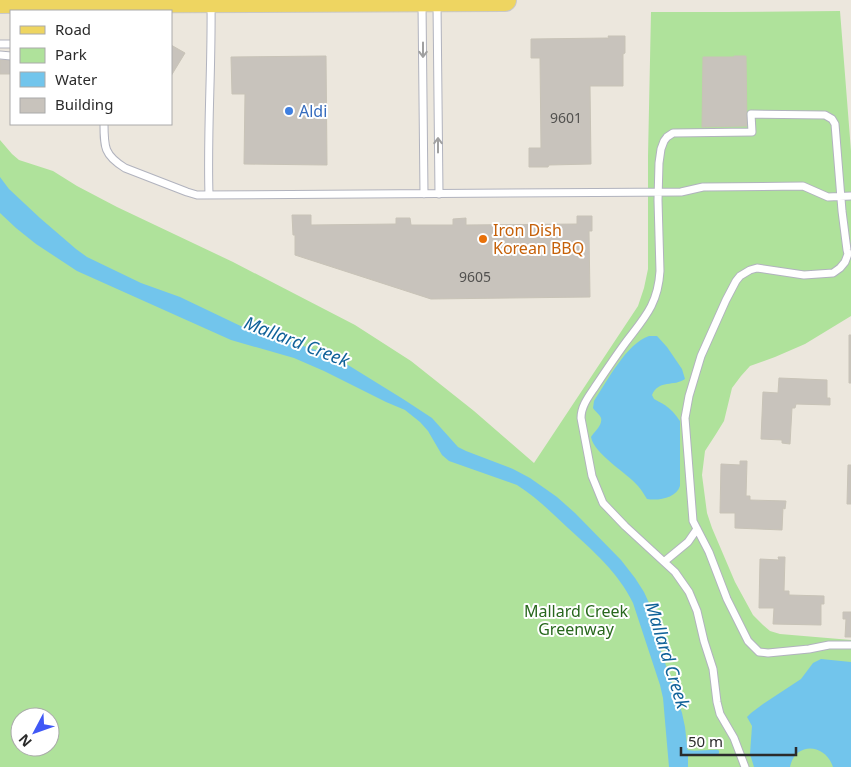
<svg xmlns="http://www.w3.org/2000/svg" width="851" height="767" font-family="'Noto Sans',sans-serif">
	<style>
		.green { fill: #afe29b; fill-rule: evenodd }
		.water { fill: #72c5ec }
		.lines { fill: none; stroke-linecap: round; stroke-linejoin: round }
		.stream { stroke: #72c5ec; stroke-width: 4.5 }
		.building { fill: #c8c3bc; stroke: #c8c3b7 }
		.lane-casing { stroke: #b1b3be; stroke-width: 9 }
		.primary-casing { stroke: #c8c8c8; stroke-width: 24 }
		.lane { stroke: #fff; stroke-width: 7 }
		.primary { stroke: #eed561; stroke-width: 22 }
		.oneway { stroke: #a0a0a0 }
		.shop-dot { fill: #3f7fe0; stroke: #fff; stroke-width: 2 }
		.food-dot { fill: #e8710a; stroke: #fff; stroke-width: 2 }
		.labels { text-anchor: middle; dominant-baseline: central; stroke-width: 4; stroke-linejoin: round; paint-order: stroke }
		.number-label { font-size: 14px; fill: #52514f }
		.shop-label { font-size: 16px; fill: #366cbe; stroke: #fff; text-anchor: start }
		.food-label { font-size: 16px; fill: #c56008; stroke: #fff; text-anchor: start }
		.park-label { font-size: 16px; fill: #27671c; stroke: #fff }
		.water-label { font-size: 18px; font-style: italic; fill: #106299; stroke: #fff }
	</style>
	<rect width="100%" height="100%" fill="#ece7dd"/>
	<!-- green -->
	<path class="green" d="M840 11 851 151V316L805 344 775 357 750 366 741 376 732 388 724 421 716 434 705 451 702 475 707 513 712 528 735 582 753 615 763 625 770 631 780 634 851 640V767H0V140L12 154 19 160 53 171 77 186 117 207 233 262 355 325 411 361 474 411 534 463 638 306 644 288 648 269V156L651 12H726ZM20 717H50V747H20Z"/>
	<!-- water -->
	<path class="water" d="M0 177 9 189 40 218 76 249 87 257 141 283 180 297 249 330 291 342 325 353 348 365 403 399 432 418 458 447 466 451 513 469 530 478 557 497 575 513 621 560 635 578 644 592 649 603 659 645 682 713 685 727 688 754V767H669L663 698 660 685 633 603C618 572 593 551 568 528 552 513 536 497 517 485L449 461 442 455 428 431 420 422 405 410 386 402 324 371 294 358 231 340 77 271 36 244 16 228 0 213Z
		M649 336H657L667 347 682 369 685 379C674 387 659 379 652 395L654 399C667 406 671 408 680 421V486C676 498 659 501 647 499 644 495 642 490 638 486 627 473 594 454 591 437 594 432 603 425 601 418 600 415 595 411 593 408L594 401C607 381 627 343 649 336Z
		M821 659 851 662V767H833C825 743 795 742 790 767H754L750 754 752 726 747 717 751 713 763 704 801 679 813 663Z"/>
	<g class="lines">
		<!-- stream -->
		<path class="stream" d="M684 752 694 753 717 752"/>
	</g>
	<!-- building -->
	<path class="building" d="M608 36H625V53L623 54V86H590L591 164 549 165 548 167H529V148H541L540 58H531V39L609 38Z
		M171 45 185 53 171 76Z
		M326 56 327 165 244 164 245 94H232L231 57Z
		M734 56H746L747 126 702 127 703 57H734Z
		M0 60H11V74H0Z
		M292 215H311V225L396 224V218H410L411 225H453V219L466 218V225L577 224V216H592V231H589L590 297 431 299 295 255V235H293Z
		M849 335H851V383H849Z
		M779 378 827 380V398H830V405L796 404 795 408H792L790 444 782 443V440L761 439 763 392 778 393Z
		M740 461H747L746 496H750V500L786 501 785 509 783 508 782 530 735 528V513H720L721 464 740 465Z
		M848 465H851V504H847Z
		M778 557H785L784 591H789V595L824 596V604H821V625L773 624 774 608H759L760 559 779 560Z
		M843 612H851V637H845L846 619H843Z"/>
	<g class="lines">
		<!-- lane casing -->
		<g class="lane-casing">
			<path id="lane" d="M422 4 424 194
				M437 4 439 194
				M0 44H11
				M0 55 11 56
				M104 124C104 147 104 155 125 168L187 192 197 195 681 192 703 187 803 186 828 197 851 196
				M209 195C207 131 212 67 211 3
				M665 561 688 542 697 529
				M745 767 734 738 720 714 717 702 713 669 704 641 697 611 689 592 675 572 625 526 603 503 592 476 581 418C581 406 589 396 595 387 605 372 615 357 626 342 645 317 658 304 660 271L658 200 659 163 661 149 664 141 667 137 673 133 752 132 751 114 825 115 832 119 835 124 842 211 847 250 848 254 845 262 840 268 833 273 804 275 757 268 750 270 740 276 736 281 726 300 701 356 689 396 685 418 693 521 709 552 727 599 748 641 759 652 768 653 809 649 829 645H851"/>
		</g>
		<!-- primary casing -->
		<g class="primary-casing">
			<path id="primary" d="M0 2C168 0 336 2 505 0"/>
		</g>
		<!-- lane -->
		<use href="#lane" class="lane"/>
		<!-- primary -->
		<use href="#primary" class="primary"/>
	</g>
	<!-- one-way arrows -->
	<defs><path id="oneway-shaft" d="M-6 0H5M1.5-3L5.5 0L1.5 3" fill="none" stroke-width="1.6" stroke-linecap="round" stroke-linejoin="round" transform="scale(1.25)"/></defs>
	<g class="oneway">
		<use href="#oneway-shaft" transform="translate(423 50) rotate(90)"/>
		<use href="#oneway-shaft" transform="translate(438 145) rotate(-90)"/>
	</g>
	<!-- markers -->
	<circle class="shop-dot" cx="289" cy="111" r="5"/>
	<circle class="food-dot" cx="483" cy="239" r="5"/>
	<g class="labels">
		<!-- number labels -->
		<g class="number-label">
			<text x="566" y="117">9601</text>
			<text x="475" y="276">9605</text>
		</g>
		<!-- shop labels -->
		<g class="shop-label">
			<text x="299" y="111">Aldi</text>
		</g>
		<!-- food labels -->
		<g class="food-label">
			<text x="493" y="230">Iron Dish<tspan x="493" dy="18">Korean BBQ</tspan></text>
		</g>
		<!-- park labels -->
		<g class="park-label">
			<text x="576" y="611">Mallard Creek<tspan x="576" dy="18">Greenway</tspan></text>
		</g>
		<!-- water labels -->
		<g class="water-label">
			<text transform="translate(297 341) rotate(21)">Mallard Creek</text>
			<text transform="translate(668 655) rotate(73)">Mallard Creek</text>
		</g>
	</g>
	<!-- legend -->
	<rect x="10" y="10" width="162" height="115" fill="#ffffff" stroke="#aaaaaa"/>
	<rect x="20" y="26" width="25" height="8" fill="#eed561" stroke="#aaaaaa"/>
	<text x="55" y="35" font-size="15" fill="#2b2b2b">Road</text>
	<rect x="20" y="48" width="25" height="15" fill="#afe29b" stroke="#aaaaaa"/>
	<text x="55" y="60" font-size="15" fill="#2b2b2b">Park</text>
	<rect x="20" y="72" width="25" height="15" fill="#72c5ec" stroke="#aaaaaa"/>
	<text x="55" y="85" font-size="15" fill="#2b2b2b">Water</text>
	<rect x="20" y="98" width="25" height="15" fill="#c8c3bc" stroke="#aaaaaa"/>
	<text x="55" y="110" font-size="15" fill="#2b2b2b">Building</text>
	<!-- north arrow -->
	<g transform="translate(35 732) rotate(229)"><circle r="24" fill="#ffffff" stroke="#aaaaaa"/>
	<path d="M0-4L9 19L0 12L-9 19Z" fill="#4058f6"/>
	<text y="-8" font-size="14" font-weight="bold" text-anchor="middle" fill="#2b2b2b">N</text>
	</g>
	<!-- scale -->
	<path d="M681 747v8h115v-8" fill="none" stroke="#2b2b2b" stroke-width="2.5"/>
	<text x="688" y="747" font-size="15" fill="#2b2b2b" stroke="#ffffff" stroke-width="4" paint-order="stroke">50 m</text>
</svg>
